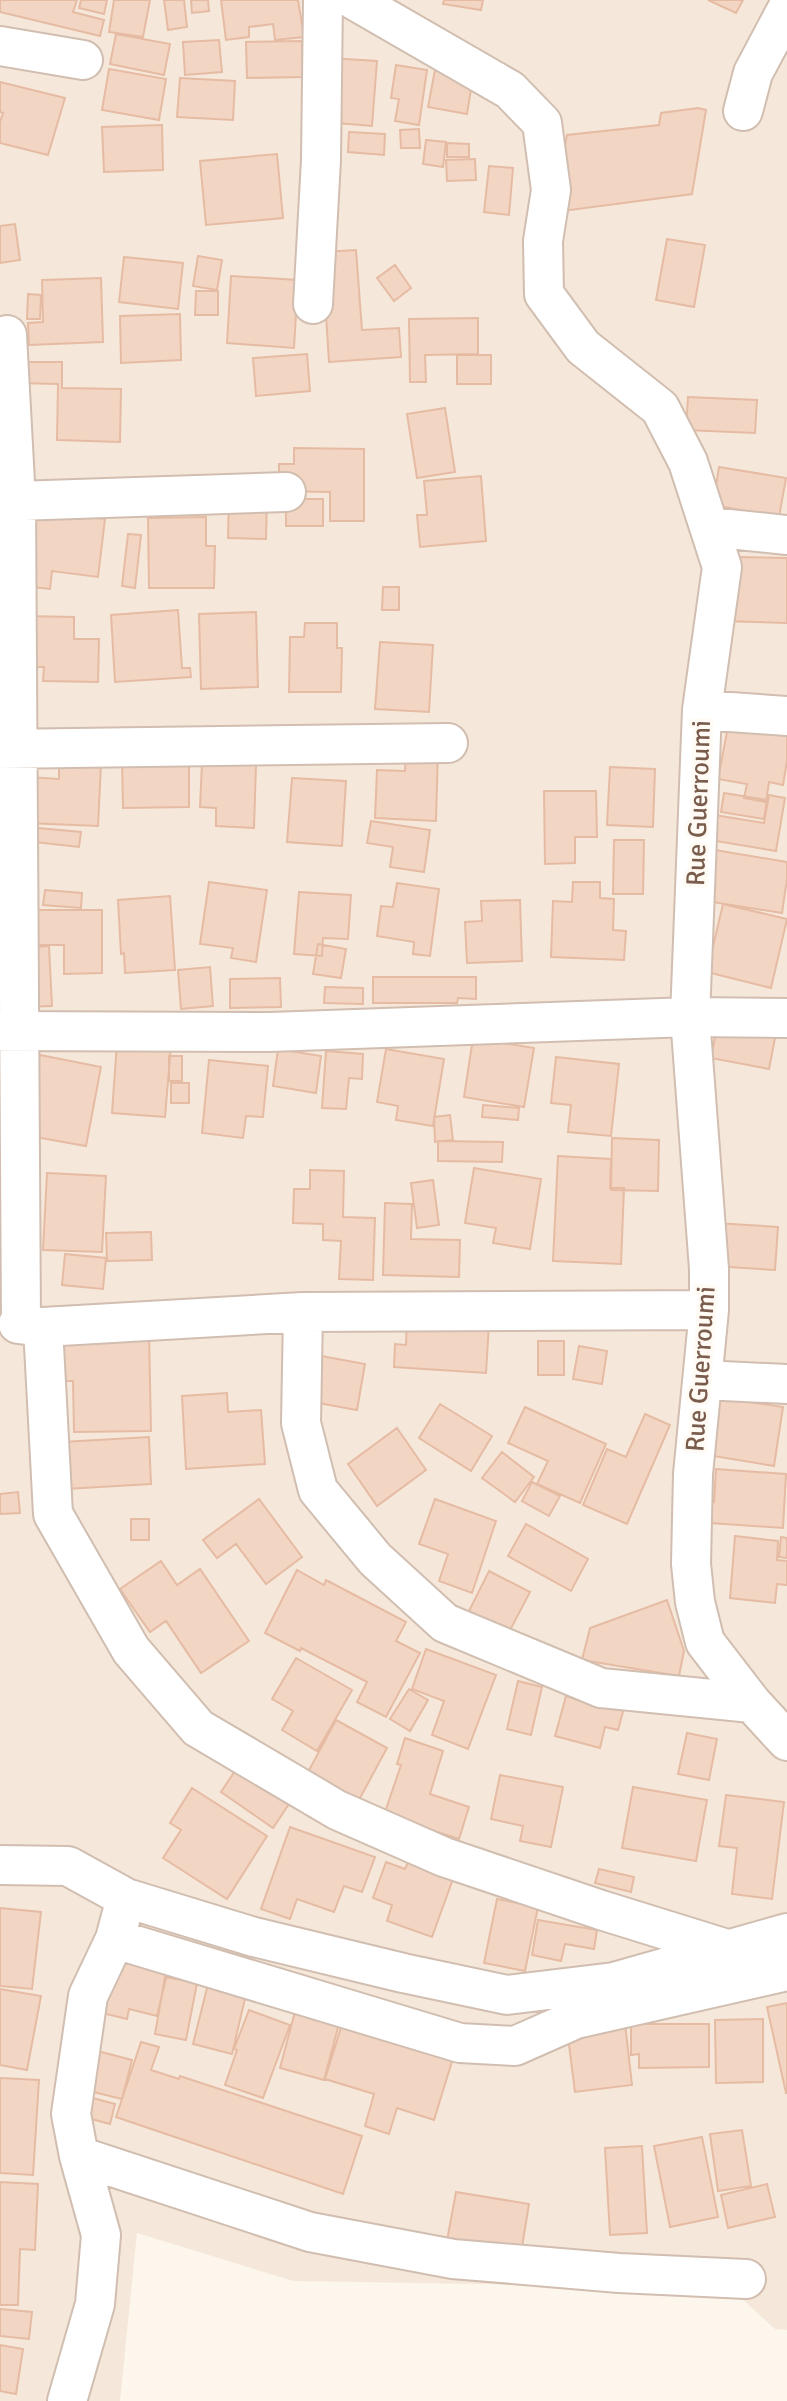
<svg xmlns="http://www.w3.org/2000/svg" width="787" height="2401" font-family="Signika,sans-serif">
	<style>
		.residential { fill: #f5e8da }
		.building { fill: #f3d5c3; stroke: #e6bba3; stroke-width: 2 }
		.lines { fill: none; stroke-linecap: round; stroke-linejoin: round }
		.minor-casing { stroke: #d1beb0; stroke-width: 42 }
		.minor { stroke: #fff; stroke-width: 38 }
		.labels { text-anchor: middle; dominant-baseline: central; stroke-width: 7; stroke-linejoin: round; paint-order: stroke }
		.street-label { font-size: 26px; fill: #7a5c4d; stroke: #fffaf3 }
	</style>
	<rect width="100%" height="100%" fill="#fdf6ec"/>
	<!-- residential -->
	<path class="residential" d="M0 0H787V2330L775 2329 730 2288 293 2281 137 2233 120 2401H0Z"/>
	<!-- building -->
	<path class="building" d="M0 0H77L73 12 104 20 100 36 0 12Z
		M81 0H107L104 14 79 8Z
		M114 0H150L143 37 109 32Z
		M164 0H184L187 27 168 30Z
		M191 0H208L209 11 192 13Z
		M221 0H298L304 37 275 40 273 24 249 27V37L226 40Z
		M444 0H483L481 10 443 4Z
		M708 0H743L736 13Z
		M116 34 170 44 164 75 110 64Z
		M219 40 222 72 185 75 183 42Z
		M302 41 303 77 247 78 246 42Z
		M329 58 377 61 372 126 325 122Z
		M396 65 427 70 419 125 395 121 399 99 391 98Z
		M109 69 166 79 159 120 102 110Z
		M435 70 473 77 467 114 428 107Z
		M180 78 235 81 233 120 177 117Z
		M0 82 65 98 48 155 0 143V122L3 113 0 112Z
		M698 108 706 110 692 194 555 212 554 205 567 135 659 125 661 113Z
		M162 125 163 170 104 172 102 127Z
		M419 129 420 148H401L400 130Z
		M349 132 385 134 384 155 348 152Z
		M426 140 446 142 443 167 423 164Z
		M447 143 469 144V157H447Z
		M277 154 283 218 206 225 200 161Z
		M475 159 476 180 447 181 446 160Z
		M489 166 513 168 509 215 484 212Z
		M15 224 20 260 0 263V226Z
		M667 239 705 245 694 307 656 300Z
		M356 250 362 330 399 328 401 357 329 362 322 252Z
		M198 256 222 260 217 290 193 286Z
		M124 257 183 263 178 309 119 302Z
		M395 265 411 288 394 301 377 278Z
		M231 276 298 280 294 348 227 343Z
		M101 278 103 342 29 345 28 323 43 322 42 280Z
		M196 291H218V315H195Z
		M28 294 41 295 40 319H27Z
		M180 314 181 360 121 363 120 316Z
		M478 318V354L425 355 426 382H410L409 319Z
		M307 354 310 391 256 396 253 358Z
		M457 355H491V384H457Z
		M16 362H62V388L121 389 120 442 57 440 58 384 15 383Z
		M688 397 757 400 755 433 686 430Z
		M445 408 455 472 417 478 407 414Z
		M294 448 364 449V521H330V492L279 491V464H294Z
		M719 467 786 478 779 517 713 505Z
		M481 476 486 541 420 547 417 515H427L424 481Z
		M229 496H267L266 539 228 538Z
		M286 499H323V526H286Z
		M32 510 105 519 98 577 52 571 50 589 23 586Z
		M206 517V546H215L214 588H149L148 518Z
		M128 534 141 535 135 588 122 586Z
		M739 557 787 558V623L720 621 721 595H738Z
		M383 587H399V610H382Z
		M178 610 182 668H190L191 677 115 682 111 615Z
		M256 612 258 687 201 689 199 614Z
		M25 616 74 617V639H99L98 682 43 681 44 667H24Z
		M305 623H337V648H342L341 692H289L290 637H304Z
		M380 642 433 645 429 712 375 709Z
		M730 716 787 727V761L783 785 769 782 766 802 744 798 747 784 718 779Z
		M406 749 438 750 436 821 375 818 377 770 405 771Z
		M189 761V807L123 808 122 762Z
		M202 763 256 765 254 828 216 826V808L200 807Z
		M59 764 101 765 98 826 26 823 28 777 59 779Z
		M610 767 655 769 653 827 607 825Z
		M292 778 346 781 342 846 287 842Z
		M544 791H596L597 837H575V863L545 864Z
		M724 793 767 800 764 819 721 812Z
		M769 795 785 798 776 851 698 838 702 813 764 823Z
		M371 821 430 830 424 872 390 867 393 847 367 843Z
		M27 827 81 832 79 847 26 841Z
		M614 840H644L643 894H613Z
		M709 849 787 862V879L782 913 700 900Z
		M209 882 267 890 256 962 231 958 233 948 200 944Z
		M573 882H600V898L614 899 613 930 626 931 624 960 551 957 553 901 572 902Z
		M397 883 439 889 430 956 413 954 414 942 377 936 381 906 393 907Z
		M45 890 82 893 81 908 43 905Z
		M299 892 351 895 348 939 323 938 322 956 294 954Z
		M170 896 175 970 125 973 124 953 121 954 118 900Z
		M520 900 522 961 467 963 465 922 482 921 481 901Z
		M723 904 787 919 771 988 707 972Z
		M29 910H102V973L64 974V945H30Z
		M318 944 346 949 341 978 313 974Z
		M49 946 52 1006 23 1007V948Z
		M210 967 213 1006 181 1009 178 970Z
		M373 977H476V999L458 998 457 1003H373Z
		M280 978 281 1007 230 1008V979Z
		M325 987 363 988V1004L324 1003Z
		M718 1022 776 1033 769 1069 711 1058Z
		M473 1038 534 1048 524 1107 464 1097Z
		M117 1042 171 1046 165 1117 112 1113Z
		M278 1049 321 1056 316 1093 273 1086Z
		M386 1049 444 1059 433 1126 396 1120 398 1106 377 1102Z
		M326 1051 363 1054 362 1079 349 1078 346 1109 322 1108Z
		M40 1055 101 1067 86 1146 24 1135Z
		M169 1056H182V1081H169Z
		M556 1057 619 1064 611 1136 568 1132 571 1105 551 1103Z
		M209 1060 268 1066 263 1117 246 1116 243 1138 202 1133Z
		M171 1083H189V1103H171Z
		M483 1105 519 1108 518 1120 482 1117Z
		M450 1115 453 1140 435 1142 434 1117Z
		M612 1138 659 1140 658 1191 611 1190Z
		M438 1141 503 1142 502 1162 438 1161Z
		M558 1156 611 1159 610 1188H624L621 1264 553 1261Z
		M474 1168 541 1179 530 1249 493 1243 496 1228 465 1223Z
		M310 1170 344 1171 343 1217 375 1218 373 1280 339 1279 341 1241 323 1240V1224L293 1223 294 1189H310Z
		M47 1173 106 1176 102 1252 43 1250Z
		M433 1180 439 1225 417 1228 411 1183Z
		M385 1203 412 1204 411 1239 460 1240 459 1277 383 1275Z
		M716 1223 778 1227 775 1270 713 1266Z
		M151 1232 152 1260 107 1261 106 1233Z
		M65 1254 106 1258 103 1289 62 1285Z
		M407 1317 489 1324 486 1373 394 1367 395 1344 406 1345Z
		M149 1331 151 1431 74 1432 73 1381H63V1332Z
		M538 1341H564V1375H538Z
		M579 1346 607 1351 602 1384 573 1379Z
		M316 1355 365 1364 357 1410 307 1401Z
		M227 1393 228 1412 261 1410 265 1464 186 1469 182 1396Z
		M710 1396 783 1407 774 1466 701 1454Z
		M440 1404 492 1436 471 1471 419 1438Z
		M525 1407 606 1444 580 1503 537 1484 548 1461 508 1443Z
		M645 1414 670 1425 627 1524 583 1505 607 1449 626 1457Z
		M397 1428 426 1470 377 1506 348 1464Z
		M149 1437 151 1484 66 1489 63 1442Z
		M502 1452 534 1477 515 1502 482 1478Z
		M716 1469 786 1474 783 1528 696 1522 698 1501 714 1502Z
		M532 1482 560 1496 549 1516 522 1501Z
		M18 1492 20 1513 0 1514V1494Z
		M259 1499 302 1557 266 1584 236 1544 217 1558 203 1540Z
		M435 1499 496 1521 472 1593 439 1581 448 1554 419 1544Z
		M131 1519H149V1540H131Z
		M526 1524 588 1559 571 1591 508 1556Z
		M735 1536 778 1541 777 1560 787 1561V1585L777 1584 775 1603 730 1598Z
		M781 1537 787 1538V1558L779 1557Z
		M161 1561 177 1585 200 1569 249 1641 201 1673 166 1621 150 1632 120 1589Z
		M297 1570 324 1585 326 1580 406 1622 396 1641 420 1653 386 1717 357 1702 367 1682 301 1648 300 1651 265 1633Z
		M489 1571 530 1592 506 1638 466 1617Z
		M667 1600 684 1651 679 1676 582 1660 590 1628Z
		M426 1649 496 1675 468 1749 432 1735 444 1701 412 1689Z
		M296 1658 352 1690 317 1751 282 1730 293 1711 272 1699Z
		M518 1681 542 1687 531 1735 507 1729Z
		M409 1689 428 1700 410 1731 390 1719Z
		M566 1696 585 1702 627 1697 618 1730 605 1727 600 1748 555 1736Z
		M336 1720 387 1748 359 1800 308 1772Z
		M687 1733 717 1739 709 1780 678 1774Z
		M405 1738 443 1751 430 1794 469 1807 459 1839 384 1815 401 1765 397 1764Z
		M237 1768 289 1804 273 1828 221 1792Z
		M500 1775 563 1787 551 1847 520 1841 523 1826 491 1819Z
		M633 1787 707 1800 696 1861 622 1848Z
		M192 1788 267 1836 227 1899 163 1858 181 1830 170 1823Z
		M726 1795 784 1802 772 1899 732 1894 737 1848 719 1846Z
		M290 1827 375 1857 362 1892 344 1886 334 1912 297 1899 290 1919 261 1909Z
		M409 1860 454 1876 432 1937 387 1921 392 1905 373 1898 386 1862 405 1869Z
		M599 1869 634 1877 631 1892 595 1883Z
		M497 1899 538 1907 525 1971 484 1963Z
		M0 1908 41 1912 32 1989 0 1986Z
		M538 1920 597 1930 594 1949 565 1944 561 1961 532 1955Z
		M115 1943 171 1957 157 2016 129 2009 127 2019 98 2012Z
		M165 1977 197 1983 186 2040 155 2034Z
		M209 1980 247 1990 232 2054 193 2044Z
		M0 1989 41 1996 27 2070 0 2065Z
		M787 2003V2092L786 2093 767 2007Z
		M296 2008 340 2020 324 2080 280 2068Z
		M249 2010 290 2025 263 2098 225 2085 237 2050 234 2049Z
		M763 2019V2082L716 2083 715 2020Z
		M343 2021 454 2055 434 2120 397 2108 389 2134 365 2126 374 2094 325 2079Z
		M625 2023 632 2085 575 2092 567 2029Z
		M631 2024H709V2067L639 2068V2054L631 2055Z
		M141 2042 159 2047 151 2070 179 2079 180 2076 362 2136 343 2194 116 2117Z
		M90 2049 132 2060 122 2099 81 2089Z
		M0 2078 39 2080 33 2175 0 2173Z
		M78 2094 115 2104 110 2124 72 2114Z
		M742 2130 751 2186 718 2191 710 2134Z
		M702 2137 718 2217 670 2227 654 2146Z
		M642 2146 647 2233 610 2235 605 2148Z
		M0 2182 38 2184 35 2250 20 2249 18 2305H0Z
		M767 2184 775 2217 728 2228 721 2195Z
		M456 2192 529 2204 520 2259 446 2246Z
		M0 2309 32 2312 29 2339 0 2336Z
		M0 2345 23 2349 16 2394 0 2391Z"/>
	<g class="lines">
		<!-- minor casing -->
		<g class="minor-casing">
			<path id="minor" d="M354 0 510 90 542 123 551 190 543 241 544 294 583 347 660 408 688 462 722 567 702 710 690 1017 709 1269V1310L693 1474 691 1564 695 1602 705 1642 752 1703 787 1741
				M0 46 83 60
				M743 111 753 73 787 9
				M313 304 321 160 323 0
				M7 335 16 501 21 1324
				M16 501 286 492
				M709 527 787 535
				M702 710 787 716
				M0 749 448 743
				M0 1031 270 1032 690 1017 787 1018
				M303 1312 301 1423 318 1490 375 1559 445 1623 601 1688 752 1703
				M18 1324 43 1327 303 1312 709 1310
				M43 1327 53 1514 131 1650 198 1728 337 1810 444 1857 601 1910 730 1950
				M703 1380 787 1384
				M0 1865 68 1866 126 1898 115 1939 88 1996 71 2114 79 2156 101 2235 95 2304 67 2401
				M126 1898 254 1937 403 1973 507 1995 614 1982 787 1933
				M115 1939 460 2043 515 2046 576 2019 787 1971
				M79 2156 310 2232 453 2259 619 2273 746 2279"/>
		</g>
		<!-- minor -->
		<use href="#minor" class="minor"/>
	</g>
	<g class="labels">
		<!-- street labels -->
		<g class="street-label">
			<text transform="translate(699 803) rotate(-88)">Rue Guerroumi</text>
			<text transform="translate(701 1369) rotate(-86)">Rue Guerroumi</text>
		</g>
	</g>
</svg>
